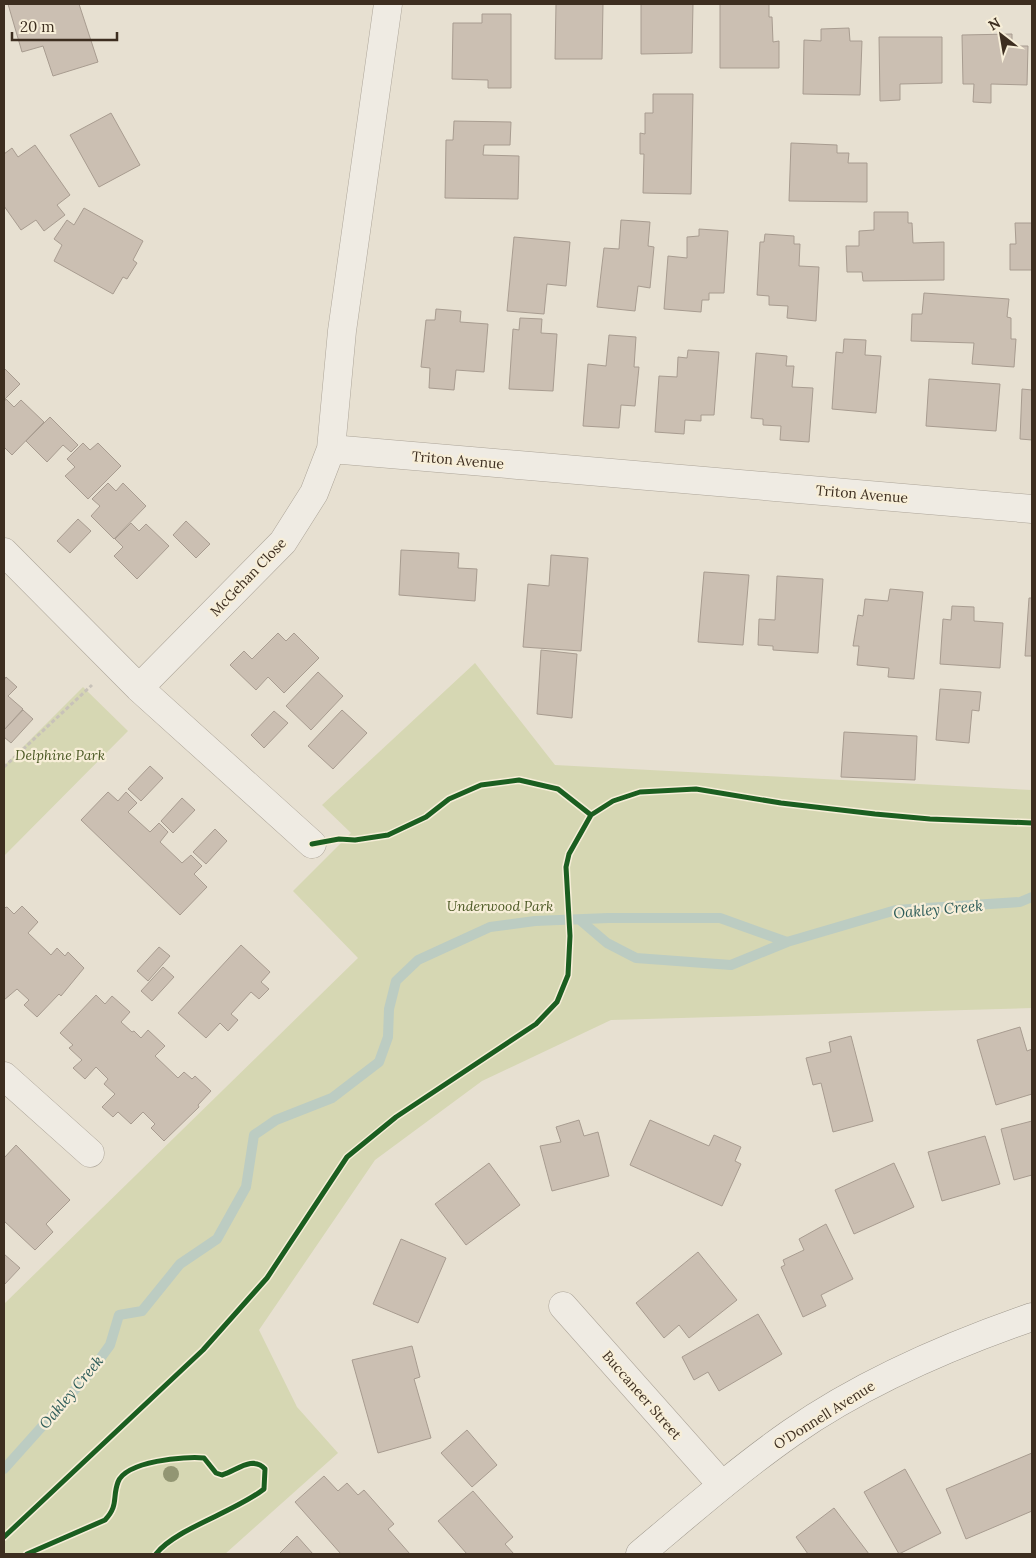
<svg xmlns="http://www.w3.org/2000/svg" width="1036" height="1558" font-family="Lora,serif">
	<style>
		.green { fill: #d6d7b3 }
		.lines { fill: none; stroke-linecap: round; stroke-linejoin: round }
		.stream { stroke: #bcccc2; stroke-width: 10 }
		.building { fill: #cbbfb2; stroke: #a89c90 }
		.street-casing { stroke: #ada599; stroke-width: 29 }
		.secondary-casing { stroke: #9c958a; stroke-width: 29 }
		.path { stroke: #c8c2b9; stroke-width: 3; stroke-dasharray: 4 2.5; stroke-linecap: butt }
		.street { stroke: #efebe3; stroke-width: 28 }
		.secondary { stroke: #efebe3; stroke-width: 28 }
		.cycleway-casing { stroke: #f7eed8; stroke-width: 8 }
		.cycleway { stroke: #1b5e20; stroke-width: 5 }
		.tree { fill: #929673 }
		.labels { text-anchor: middle; dominant-baseline: central; stroke-width: 4.5; stroke-linejoin: round; paint-order: stroke }
		.street-label { font-size: 14px; fill: #3d2e20; stroke: #f7eed8 }
		.park-label { font-size: 14px; font-style: italic; fill: #4d5a26; stroke: #f7eed8 }
		.water-label { font-size: 15px; font-style: italic; fill: #2f5d5a; stroke: #f7eed8 }
	</style>
	<rect width="100%" height="100%" fill="#e7e0d1"/>
	<!-- green -->
	<path class="green" d="M475 663 555 765 1032 790V1008L611 1020 482 1081 375 1160 259 1330 297 1407 338 1453 225 1554H4V1304L358 958 293 891 351 833 322 805Z
		M83 687 128 731 4 856V766Z"/>
	<g class="lines">
		<!-- stream -->
		<path class="stream" d="M580 920 607 943 636 958 731 965 787 942
			M4 1469 89 1374 110 1345 119 1315 142 1311 180 1264 217 1239 246 1187 254 1135 276 1120 332 1098 379 1062 388 1037 389 1009 396 981 418 960 490 927 535 921 608 918H720L787 942 896 910 1020 902 1032 897"/>
	</g>
	<!-- building -->
	<path class="building" d="M8 4H79L98 62 53 76 43 46 22 52Z
		M556 4H603L602 59H555Z
		M641 4H693L692 53 641 54Z
		M720 4H769V17H772L773 42 779 41V68H720Z
		M482 14H511V88H488V80L452 79 453 23H482Z
		M849 28 850 41H862L860 95 803 94 804 40 821 41V29Z
		M1012 34V46H1028L1027 85 991 84V103L973 102 974 84H963L962 35Z
		M879 37H942V83L900 84V100L880 101Z
		M653 94H693L691 194 643 193 644 154H640V133L645 134V113H653Z
		M111 113 140 165 99 187 70 135Z
		M454 121 511 122 510 145H484L483 155 519 156 518 199 445 198 446 140H453Z
		M791 143 837 145V153H849L848 163H867V202L789 201Z
		M35 145 70 195 57 205 65 215 44 231 36 220 21 230 4 206V154L12 148 18 157Z
		M84 208 143 241 133 260 137 263 127 279 123 277 113 294 54 261 62 245 54 239 67 220 74 225Z
		M874 212H908V223H912L913 243 944 242V280L863 281 862 272H847L846 246H859V231L874 230Z
		M621 220 650 222 648 246 654 247 650 288 638 286 635 311 597 307 604 248 619 249Z
		M1015 223H1032V270H1010V244H1016Z
		M699 229 728 231 724 293H709V300H702L701 312 664 309 668 256 687 258V237L699 236Z
		M765 234 794 236V244H800L799 266 819 267 816 321 787 318 788 306 769 305V296L757 295 760 242H764Z
		M514 237 570 242 566 286 547 284 544 314 507 311Z
		M924 293 1009 299 1007 317 1011 318V339H1016L1014 367 972 364 974 343 911 341 912 314H922Z
		M436 309 461 311 460 322 488 324 484 372 456 370 454 390 429 388 430 368 421 367 426 320H435Z
		M520 318 542 319 541 333 557 334 553 391 509 389 513 329 519 330Z
		M609 335 636 337 634 367H639L635 406 621 405 619 428 583 426 588 364 606 366Z
		M844 339 866 340 865 355 881 356 876 413 832 409 836 352 843 353Z
		M688 350 719 352 714 415H701V421L685 420 684 434 655 432 659 376 677 377 678 357 687 358Z
		M756 353 787 356 786 366H794L792 387 813 388 809 442 780 440 781 426 763 425V419L751 418Z
		M4 368 20 384 4 400Z
		M929 379 1000 384 996 431 926 426Z
		M1022 389 1032 390V440L1020 439Z
		M6 399 14 407 21 400 44 422 12 455 4 447V402Z
		M50 417 78 445 71 452 63 445 47 462 26 441Z
		M83 443 90 450 98 443 121 466 88 499 65 476 75 467 67 459Z
		M108 483 116 491 123 483 146 506 114 539 91 516 100 506 92 499Z
		M78 519 91 531 70 553 57 541Z
		M186 521 210 544 196 558 173 535Z
		M131 523 139 531 146 524 169 546 137 579 114 556 123 547 115 539Z
		M401 550 459 553 458 568 477 569 475 601 399 595Z
		M551 555 588 558 581 651 523 647 528 584 549 586Z
		M704 572 749 575 743 645 698 642Z
		M777 576 823 579 818 653 773 650V646L758 645 759 619 775 620Z
		M890 589 923 592 914 679 888 677 889 668 857 665 859 646H853L858 615 863 616 865 599 888 601Z
		M1029 598H1032V656H1025Z
		M952 606 974 607V621L1003 623 1000 668 940 664 943 619 951 620Z
		M278 633 286 641 294 633 319 658 284 693 268 677 256 690 230 665 244 651 252 659Z
		M541 650 577 654 572 718 537 714Z
		M318 672 343 696 311 730 286 706Z
		M6 677 17 687 8 696 23 709 4 730V680Z
		M940 689 981 692 979 711 972 710 969 743 936 740Z
		M23 710 33 719 11 743 4 737V730Z
		M342 710 367 733 333 769 308 746Z
		M274 711 288 723 264 748 251 735Z
		M844 732 917 736 915 780 841 777Z
		M150 766 163 778 141 801 128 789Z
		M108 792 118 801 126 792 137 803 128 812 150 832 159 823 168 832 160 842 182 863 191 855 202 866 194 874 207 887 180 915 81 820Z
		M182 798 195 810 173 833 161 821Z
		M215 829 227 841 206 864 193 852Z
		M22 906 38 922 28 933 51 955 57 948 65 956 68 952 84 968 61 996 59 994 37 1017 24 1005 29 1000 17 989 4 1000V908L7 907 14 914Z
		M241 945 270 972 261 982 269 989 259 999 251 992 231 1014 238 1020 228 1031 220 1023 206 1038 178 1013Z
		M159 947 170 956 148 981 137 971Z
		M163 967 174 977 152 1001 141 991Z
		M96 995 105 1004 112 996 130 1012 121 1022 132 1032 134 1031 141 1038 148 1030 165 1046 155 1056 178 1078 184 1072 192 1079 195 1076 211 1091 198 1105 199 1107 164 1141 151 1128 155 1124 143 1112 131 1124 118 1112 113 1117 102 1107 115 1094 104 1084 108 1079 96 1067 85 1079 73 1068 82 1060 69 1048 73 1045 60 1033Z
		M1020 1027 1027 1051 1032 1049V1094L996 1105 977 1040Z
		M851 1036 873 1121 833 1132 821 1083 813 1085 806 1058 831 1052 829 1042Z
		M579 1120 584 1136 598 1132 609 1176 552 1191 540 1146 561 1142 556 1127Z
		M650 1120 709 1146 714 1135 741 1147 735 1161 741 1164 722 1206 630 1165Z
		M1032 1121V1175L1014 1180 1001 1129Z
		M985 1136 1000 1184 942 1201 928 1152Z
		M16 1145 70 1200 46 1224 53 1232 35 1250 4 1221V1158Z
		M489 1163 520 1205 466 1245 435 1204Z
		M894 1163 914 1207 854 1234 835 1190Z
		M826 1224 853 1279 821 1295 826 1306 803 1317 781 1267 785 1265 783 1260 804 1250 799 1239Z
		M401 1239 446 1258 418 1323 373 1304Z
		M698 1252 737 1300 689 1338 679 1325 664 1338 636 1303Z
		M4 1254 20 1268 4 1285Z
		M758 1314 782 1354 719 1391 708 1372 694 1380 682 1357Z
		M412 1346 420 1377 414 1379 431 1438 378 1453 352 1360Z
		M467 1430 497 1465 472 1487 441 1453Z
		M1032 1453V1511L966 1539 946 1489Z
		M905 1469 941 1533 899 1554 864 1492Z
		M324 1476 338 1491 347 1483 358 1495 364 1490 394 1524 388 1529 410 1554H341L295 1502Z
		M473 1491 513 1537 505 1544 514 1554H467L438 1521Z
		M834 1508 869 1554H808L796 1537Z
		M297 1536 313 1554H279Z"/>
	<g class="lines">
		<!-- street casing -->
		<g class="street-casing">
			<path id="street" d="M388 4 342 331 331 449 1032 509
				M4 552 139 688 312 844
				M139 688 283 542 314 493 331 449
				M4 1076 90 1153
				M563 1306 722 1485"/>
		</g>
		<!-- secondary casing -->
		<g class="secondary-casing">
			<path id="secondary" d="M640 1554C689 1513 738 1470 791 1433 864 1382 948 1346 1032 1317"/>
		</g>
		<!-- path -->
		<path class="path" d="M4 767 92 685"/>
		<!-- street -->
		<use href="#street" class="street"/>
		<!-- secondary -->
		<use href="#secondary" class="secondary"/>
		<!-- cycleway casing -->
		<g class="cycleway-casing">
			<path id="cycleway" d="M312 844 339 839 355 840 388 835 426 817 449 799 481 785 519 780 558 789 591 815
				M4 1537 203 1350 267 1278 347 1157 396 1117 536 1024 557 1002 568 975 570 936 566 867 569 854 591 815 613 801 640 792 696 789 781 803 875 814 930 819 1032 823
				M27 1554 105 1520C119 1505 112 1498 118 1482 126 1461 185 1456 204 1458L216 1473 222 1475C236 1471 253 1455 265 1469L264 1489C235 1512 175 1529 156 1554"/>
		</g>
		<!-- cycleway -->
		<use href="#cycleway" class="cycleway"/>
	</g>
	<!-- trees -->
	<circle class="tree" cx="171" cy="1474" r="8"/>
	<g class="labels">
		<!-- street labels -->
		<g class="street-label">
			<text transform="translate(458 460) rotate(5)">Triton Avenue</text>
			<text transform="translate(862 494) rotate(5)">Triton Avenue</text>
			<text transform="translate(248 577) rotate(-46)">McGehan Close</text>
			<text transform="translate(642 1395) rotate(49)">Buccaneer Street</text>
			<text transform="translate(824 1415) rotate(-32)">O'Donnell Avenue</text>
		</g>
		<!-- park labels -->
		<g class="park-label">
			<text x="60" y="755">Delphine Park</text>
			<text x="500" y="906">Underwood Park</text>
		</g>
		<!-- water labels -->
		<g class="water-label">
			<text transform="translate(938 909) rotate(-5)">Oakley Creek</text>
			<text transform="translate(71 1392) rotate(-50)">Oakley Creek</text>
		</g>
	</g>
	<!-- border -->
	<rect width="1036" height="1558" fill="none" stroke="#3d2e20" stroke-width="10"/>
	<!-- north arrow -->
	<g transform="translate(1001 35) rotate(329)" stroke="#f7eed8" stroke-width="4" paint-order="stroke">
	<path d="M0-4L9 19L0 12L-9 19Z" fill="#3d2e20"/>
	<text y="-8" font-size="14" font-weight="bold" text-anchor="middle" fill="#3d2e20">N</text>
	</g>
	<!-- scale -->
	<path d="M12 32v8h105v-8" fill="none" stroke="#3d2e20" stroke-width="2.5"/>
	<text x="20" y="32" font-size="15" fill="#3d2e20" stroke="#f7eed8" stroke-width="4" paint-order="stroke">20 m</text>
</svg>
